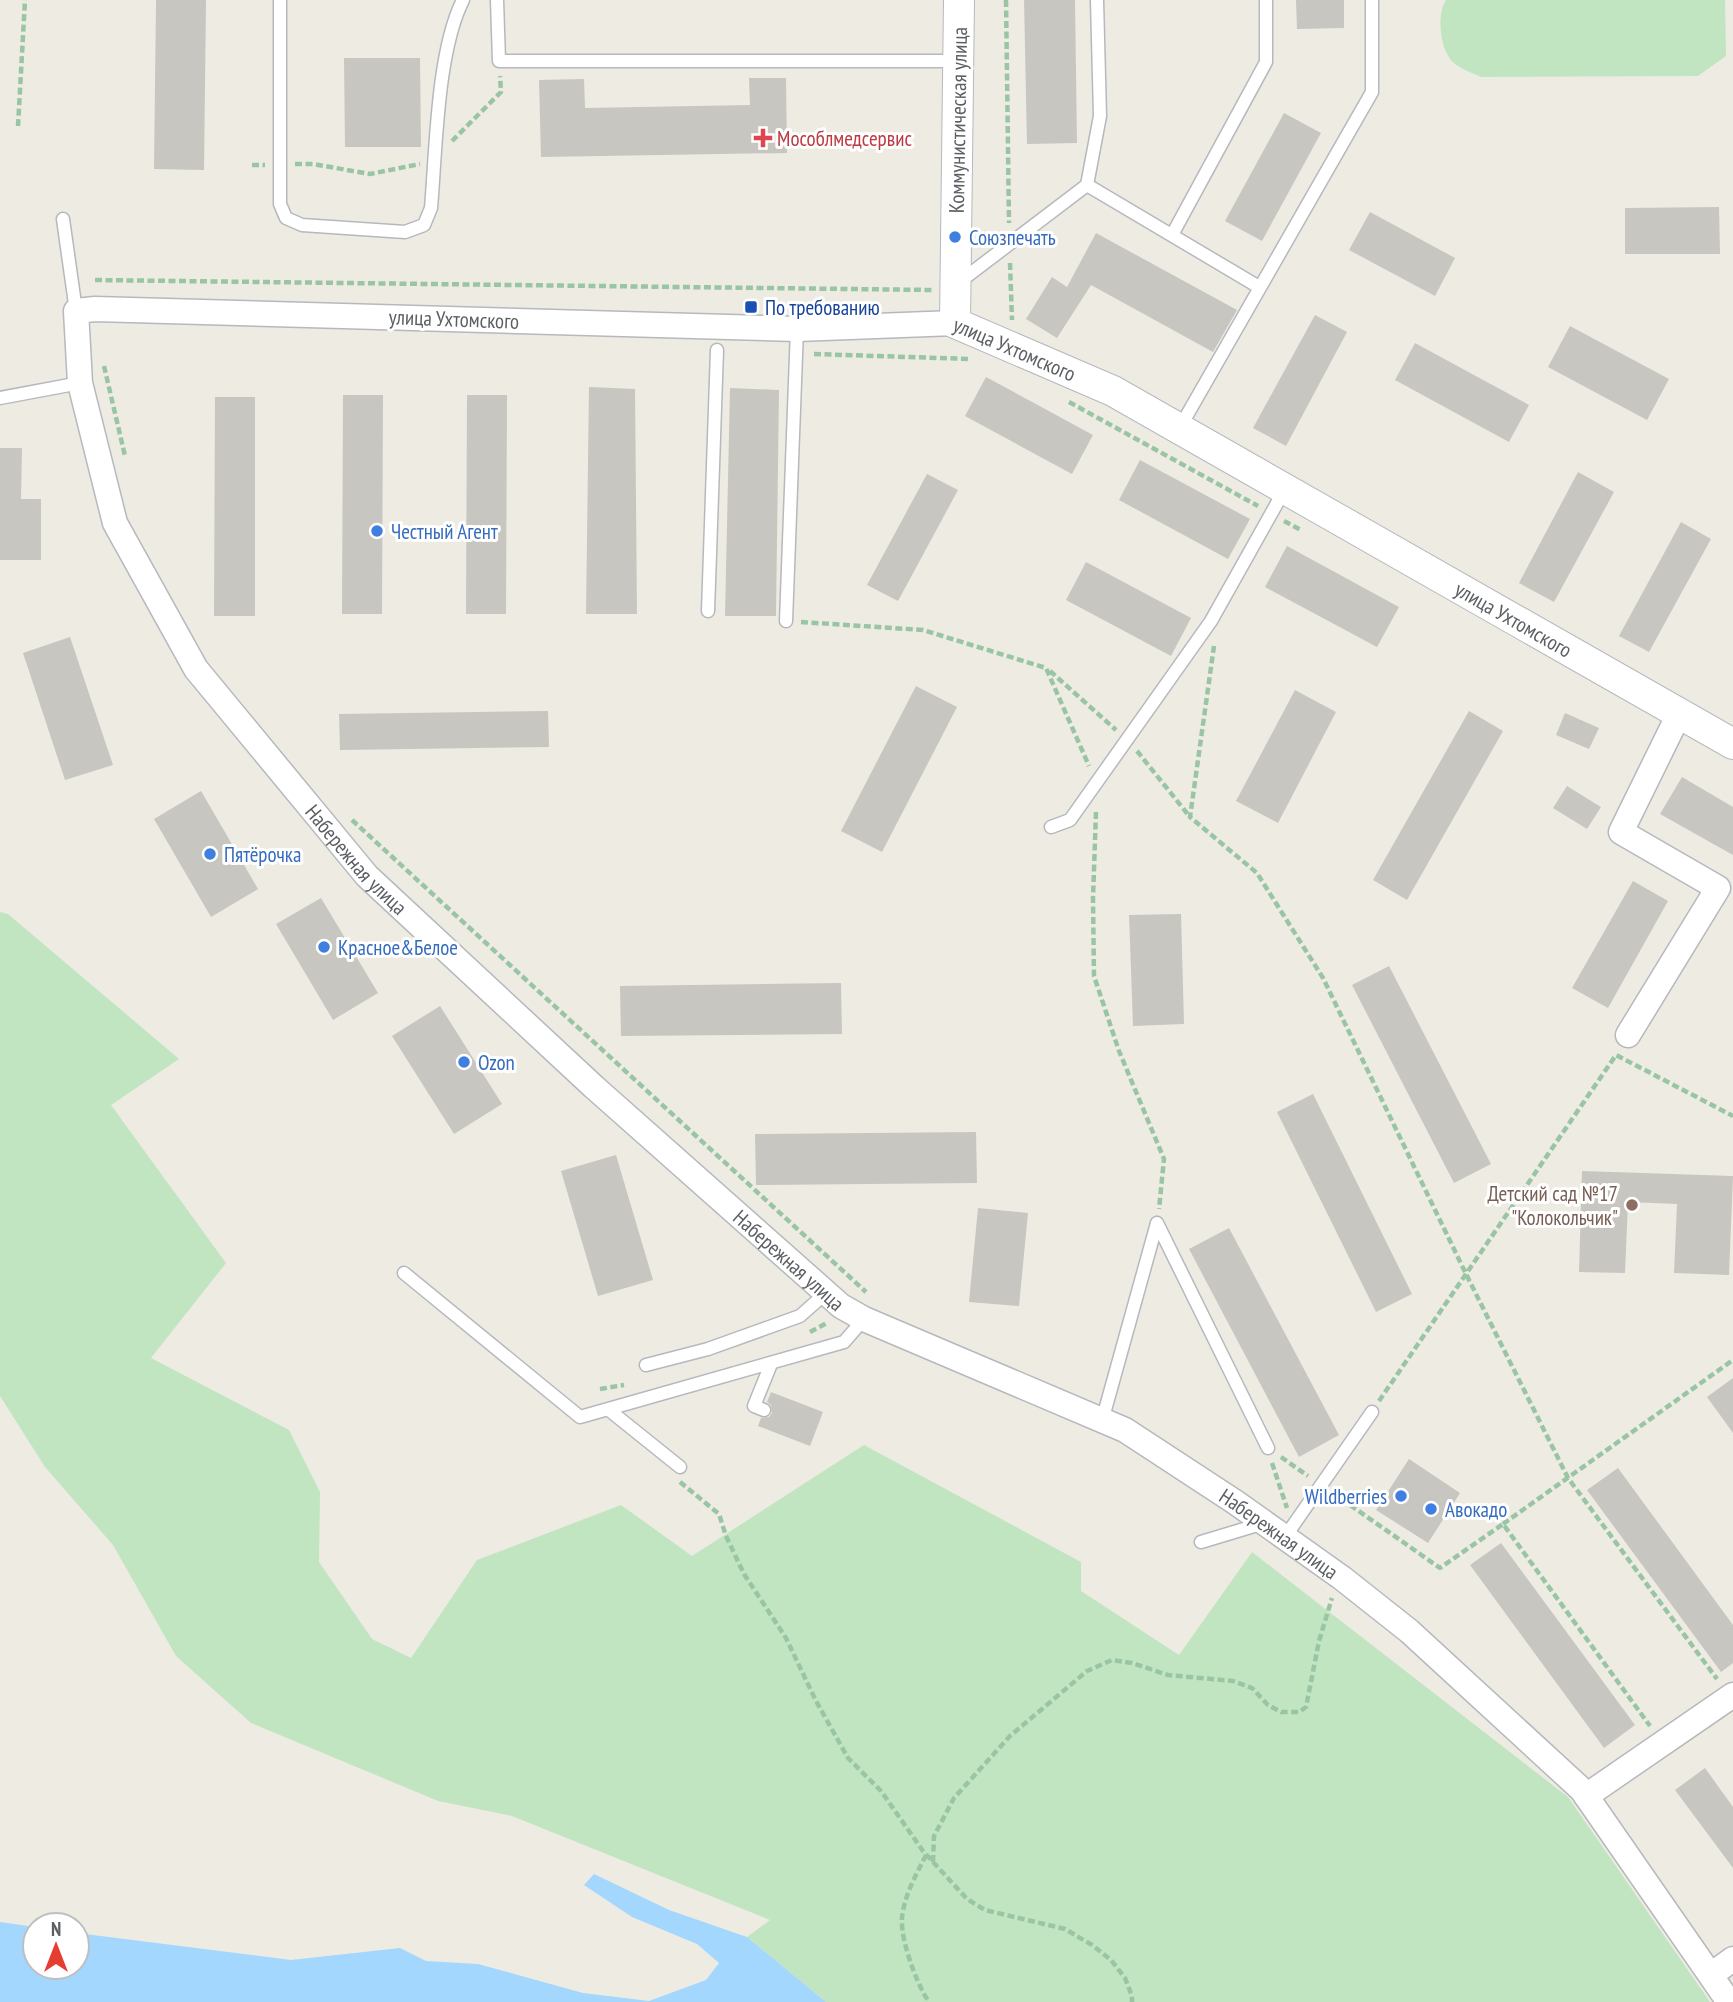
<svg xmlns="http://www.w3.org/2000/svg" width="1733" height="2002" font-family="'PT Sans Narrow',sans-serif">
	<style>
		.green { fill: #c0e5c0 }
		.water { fill: #a3d7fd }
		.building { fill: #c8c6c0 }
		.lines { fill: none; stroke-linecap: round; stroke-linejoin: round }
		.service-casing { stroke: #b5b9bd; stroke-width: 15 }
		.minor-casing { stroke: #b5b9bd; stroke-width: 27 }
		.tertiary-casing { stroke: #b5b9bd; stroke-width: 32 }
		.path { stroke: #99c5a5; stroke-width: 4.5; stroke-dasharray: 7 3.5; stroke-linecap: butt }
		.service { stroke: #fff; stroke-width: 12 }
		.minor { stroke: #fff; stroke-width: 24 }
		.tertiary { stroke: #fff; stroke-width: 30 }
		.health-dot { fill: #e0444e; stroke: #fff; stroke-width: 2.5 }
		.shop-dot { fill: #3f7fe0; stroke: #fff; stroke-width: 2.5 }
		.transit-dot { fill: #1a4fb4; stroke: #fff; stroke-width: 2.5 }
		.education-dot { fill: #8d6e63; stroke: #fff; stroke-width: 2.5 }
		.labels { text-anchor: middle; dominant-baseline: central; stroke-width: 6; stroke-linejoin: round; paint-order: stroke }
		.street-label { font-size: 21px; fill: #5b5f63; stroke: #fff }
		.health-label { font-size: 21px; fill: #be3a42; stroke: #fff; text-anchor: start }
		.shop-label { font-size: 21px; fill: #366cbe; stroke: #fff; text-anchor: start }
		.transit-label { font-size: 21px; fill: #164399; stroke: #fff; text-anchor: start }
		.education-label { font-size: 21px; fill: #785e54; stroke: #fff; text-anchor: end }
	</style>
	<rect width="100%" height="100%" fill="#eeebe3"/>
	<!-- green -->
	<path class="green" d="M1446 0H1725L1726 56 1698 76 1481 77C1473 73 1463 70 1455 64 1440 53 1436 15 1446 0Z
		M0 912 8 914 179 1059 111 1105 226 1263 151 1358 289 1430 320 1492 319 1562 372 1639 411 1658 477 1560 621 1505 692 1556 864 1445 1081 1562V1591L1179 1655 1252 1552 1568 1797 1710 2002H826L747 1937 770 1920 512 1816 438 1801 251 1723 176 1656 113 1545 45 1467 0 1396Z"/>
	<!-- water -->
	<path class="water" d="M594 1874 669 1910 747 1937 826 2002H0V1922L35 1927V1967H77V1933L291 1960 400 1948 426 1961 478 1964 583 1993 649 2001 706 1980 719 1963 697 1944 632 1917 584 1885Z"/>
	<!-- building -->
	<path class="building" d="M156 0H206L204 170 154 169Z
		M1024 0H1075L1077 143 1027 144Z
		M1296 0H1344V28L1297 29Z
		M344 58H420L421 147H345Z
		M749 78H786L787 153 541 157 539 80 584 79 585 108 750 105Z
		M1284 113 1321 133 1262 241 1225 221Z
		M1719 207 1720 254H1625V208Z
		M1370 212 1455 258 1435 296 1349 250Z
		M1096 233 1237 310 1213 352 1091 285 1057 338 1026 319 1052 277 1067 287Z
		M1315 315 1347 332 1286 446 1253 428Z
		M1570 326 1669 379 1647 420 1548 367Z
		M1415 343 1529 405 1509 442 1395 380Z
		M986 377 1093 435 1072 474 965 416Z
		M589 387 635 389 637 614H586Z
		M730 388 779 390 776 616H725Z
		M343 395H383L382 614H342Z
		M467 395H507L506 614H466Z
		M215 397H255V616H214Z
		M0 448H22L21 499H41V560H0Z
		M1140 460 1250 519 1228 559 1119 500Z
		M1578 472 1614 492 1554 602 1519 583Z
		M927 474 958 490 898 601 867 585Z
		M1681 522 1711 539 1649 652 1619 636Z
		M1287 546 1399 607 1377 647 1265 587Z
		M1086 562 1191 618 1171 656 1066 600Z
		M70 637 113 765 65 780 23 653Z
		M916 686 957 707 882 852 841 831Z
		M1295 690 1336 712 1278 823 1236 801Z
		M548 711 549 747 340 750 339 714Z
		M1469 711 1503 731 1407 900 1373 880Z
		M1565 713 1599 728 1589 749 1556 735Z
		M1682 777 1733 807V855L1660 814Z
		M1567 786 1601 807 1587 829 1553 808Z
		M201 791 258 889 211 917 154 819Z
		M1633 881 1668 901 1608 1008 1572 988Z
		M321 898 378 993 333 1020 276 924Z
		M1181 914 1184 1024 1133 1026 1129 915Z
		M1389 966 1491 1164 1454 1183 1352 985Z
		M841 983 842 1034 621 1036 620 986Z
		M440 1006 502 1104 454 1134 392 1036Z
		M1313 1094 1412 1294 1376 1312 1277 1112Z
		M976 1132 977 1183 756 1185 755 1134Z
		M616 1155 653 1280 598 1296 561 1171Z
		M1582 1171 1733 1176 1729 1275 1674 1273 1677 1204 1628 1202 1625 1273 1579 1272Z
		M978 1208 1028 1213 1019 1306 969 1302Z
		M1229 1228 1339 1435 1299 1457 1189 1249Z
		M1733 1378V1433L1707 1397Z
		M771 1392 823 1412 810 1446 758 1426 761 1418 769 1417 772 1413 771 1405 767 1402Z
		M1409 1459 1460 1493 1428 1543 1376 1510Z
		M1618 1468 1733 1625V1663L1721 1672 1587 1490Z
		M1501 1543 1635 1725 1604 1748 1470 1565Z
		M1705 1768 1733 1807V1868L1675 1790Z"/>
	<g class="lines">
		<!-- service casing -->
		<g class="service-casing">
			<path id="service" d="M280 0V204L286 218 302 225 405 232 424 225 431 208C436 150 437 51 463 0
				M497 0 499 61H959
				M1087 185 1259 287
				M63 219 76 311
				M1172 235 1266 62V0
				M958 283 1087 185 1100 116 1097 0
				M0 398 80 383
				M1179 429 1372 92V0
				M708 611 717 350
				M786 621 797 329
				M1051 827 1070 820 1211 621 1285 489
				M1157 1223 1268 1448
				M404 1273 580 1417 844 1342 864 1319
				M646 1365 708 1349 800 1316 826 1293
				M609 1410 680 1467
				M764 1410 754 1406 771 1364
				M1102 1421 1157 1223
				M1285 1537 1372 1412
				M1201 1542 1264 1523"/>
		</g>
		<!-- minor casing -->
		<g class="minor-casing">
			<g id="minor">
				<path id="s1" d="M955 323 797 329 95 309 76 311 80 383 115 523 196 669 367 876 594 1087 841 1306 864 1319 1125 1430 1235 1502 1342 1578 1409 1631 1582 1790 1729 2002"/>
				<path d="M1628 1035 1718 888 1621 832 1679 714"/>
				<path d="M1586 1796 1733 1695"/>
				<path d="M1711 1975 1733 1959"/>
			</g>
		</g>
		<!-- tertiary casing -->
		<g class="tertiary-casing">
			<g id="tertiary">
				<path id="s2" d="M959 0 955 323 1113 391 1733 744"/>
			</g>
		</g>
		<!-- path -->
		<path class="path" d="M1006 0 1009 223
			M18 126 25 0
			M452 141 501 92 500 76
			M295 164H313L370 174 420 164
			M252 165H265
			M1010 263 1012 320
			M95 280 932 290
			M814 354 970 359
			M104 366 125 456
			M1069 402 1258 506
			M1284 521 1301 530
			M801 622 923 630 1046 668 1089 766
			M1214 646 1190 817 1257 873 1323 978 1466 1274 1568 1478 1717 1679
			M1050 671 1116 730
			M1137 751 1190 817
			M1096 812 1093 898 1094 976 1119 1051 1164 1159 1159 1209
			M352 820 866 1292
			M810 1332 827 1323
			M600 1389 624 1385
			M1379 1401 1616 1055 1733 1116
			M1281 1457 1308 1476
			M1272 1463 1287 1508
			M680 1482 719 1514 726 1536 744 1574 786 1638 816 1701 848 1758 881 1791 923 1851 967 1899 985 1910 1065 1929 1092 1945 1111 1960 1125 1978 1132 1996V2002
			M1333 1493 1440 1568 1503 1524 1650 1726
			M1503 1524 1733 1360
			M926 1855C916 1875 904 1896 902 1918 900 1939 917 1985 929 2002
			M933 1862 934 1836 954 1798 1010 1736 1087 1671 1112 1660 1132 1663 1168 1675 1233 1681 1252 1688 1268 1705 1281 1712H1299L1306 1707 1319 1641 1332 1598"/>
		<!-- service -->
		<use href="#service" class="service"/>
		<!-- minor -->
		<use href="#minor" class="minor"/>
		<!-- tertiary -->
		<use href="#tertiary" class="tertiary"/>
	</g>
	<!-- markers -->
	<path class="health-dot" d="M759.5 127.5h7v7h7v7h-7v7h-7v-7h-7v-7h7z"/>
	<g class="shop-dot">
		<circle cx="955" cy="237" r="7"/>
		<circle cx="377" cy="531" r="7"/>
		<circle cx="210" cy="854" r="7"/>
		<circle cx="324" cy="947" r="7"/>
		<circle cx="464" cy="1062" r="7"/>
		<circle cx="1401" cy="1496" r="7"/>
		<circle cx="1431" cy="1509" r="7"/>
	</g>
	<rect class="transit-dot" x="744" y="300" width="14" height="14" rx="3.5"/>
	<circle class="education-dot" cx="1632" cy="1205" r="7"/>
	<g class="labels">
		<!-- street labels -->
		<g class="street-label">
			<text transform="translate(958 120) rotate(-89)">Коммунистическая улица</text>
			<text transform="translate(454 319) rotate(2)">улица Ухтомского</text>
			<text stroke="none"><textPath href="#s2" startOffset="388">улица Ухтомского</textPath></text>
			<text stroke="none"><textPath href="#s2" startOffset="956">улица Ухтомского</textPath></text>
			<text stroke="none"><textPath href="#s1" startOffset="1512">Набережная улица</textPath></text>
			<text stroke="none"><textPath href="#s1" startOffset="2102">Набережная улица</textPath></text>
			<text stroke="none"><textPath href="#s1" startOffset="2667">Набережная улица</textPath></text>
		</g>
		<!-- health labels -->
		<g class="health-label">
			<text x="777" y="138">Мособлмедсервис</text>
		</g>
		<!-- shop labels -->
		<g class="shop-label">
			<text x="969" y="237">Союзпечать</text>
			<text x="391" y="531">Честный Агент</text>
			<text x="224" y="854">Пятёрочка</text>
			<text x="338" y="947">Красное&amp;Белое</text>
			<text x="478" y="1062">Ozon</text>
			<text x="1387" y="1496" text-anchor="end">Wildberries</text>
			<text x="1445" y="1509">Авокадо</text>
		</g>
		<!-- transit labels -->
		<g class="transit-label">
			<text x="765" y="307">По требованию</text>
		</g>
		<!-- education labels -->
		<g class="education-label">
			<text x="1618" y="1193">Детский сад №17<tspan x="1618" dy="24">"Колокольчик"</tspan></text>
		</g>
	</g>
	<!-- north arrow -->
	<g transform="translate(56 1946)"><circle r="33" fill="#ffffff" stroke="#bdbfc1" stroke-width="2"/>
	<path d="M0-5L12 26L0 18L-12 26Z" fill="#e63d31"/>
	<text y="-10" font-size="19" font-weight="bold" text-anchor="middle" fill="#5b5f63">N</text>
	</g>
</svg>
